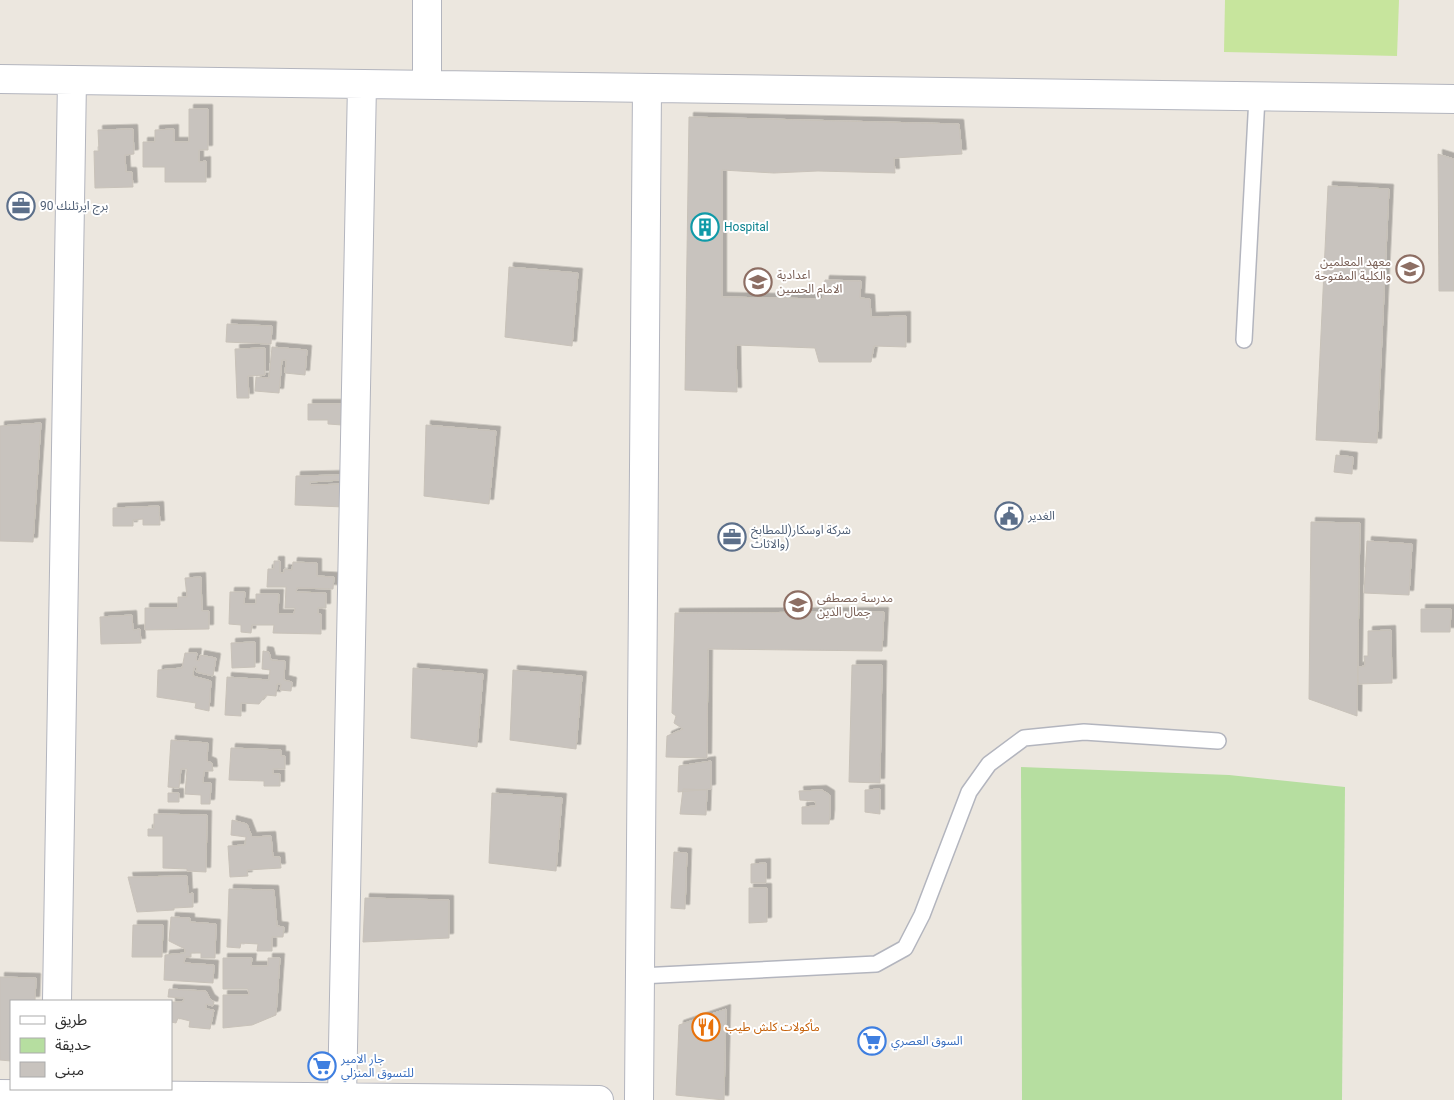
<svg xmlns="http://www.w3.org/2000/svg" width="1454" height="1100" font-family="Roboto,'Noto Sans Arabic',sans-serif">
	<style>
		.green { fill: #b6dea0 }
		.pitch { fill: #c7e59d }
		.building { fill: #c8c3be; stroke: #c8c2b9; filter: url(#shadow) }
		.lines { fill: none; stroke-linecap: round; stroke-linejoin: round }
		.service-casing { stroke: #b3b5be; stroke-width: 18 }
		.minor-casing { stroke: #b3b5be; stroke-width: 30 }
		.service { stroke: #fff; stroke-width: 15 }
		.minor { stroke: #fff; stroke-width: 28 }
		.labels { text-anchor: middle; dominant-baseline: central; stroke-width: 4; stroke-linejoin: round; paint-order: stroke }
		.service-label { font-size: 12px; fill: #4e5e75; stroke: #fff; text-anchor: start }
		.culture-label { font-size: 12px; fill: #0d838f; stroke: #fff; text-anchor: start }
		.education-label { font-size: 12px; fill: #785e54; stroke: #fff; text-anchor: start }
		.food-label { font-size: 12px; fill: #c56008; stroke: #fff; text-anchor: start }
		.shop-label { font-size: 12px; fill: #366cbe; stroke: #fff; text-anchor: start }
	</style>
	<defs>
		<filter id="shadow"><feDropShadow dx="4.5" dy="-4.5" stdDeviation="0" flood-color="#0004"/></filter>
	</defs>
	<rect width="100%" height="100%" fill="#ece7df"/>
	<!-- green -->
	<path class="green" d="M1021 767 1229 775 1345 787 1342 1100H1022Z"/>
	<!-- pitch -->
	<path class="pitch" d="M1225 0H1399L1397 56 1224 52Z"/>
	<!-- building -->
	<path class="building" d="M189 109H208V150H199V162L206 161V182H165V167H143V142H155V130L174 129V142H189Z
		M689 117 959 124 962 154 894 158 895 173 818 171 774 173 722 170V297L823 299 825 280 861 281 860 298 870 299 871 317 906 316V347L874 346 871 362H819L815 348 736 345 737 392 685 390Z
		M133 129 134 154 125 155 126 172H132L133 187 95 188 94 151H99L98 130Z
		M1438 154 1454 159V291H1439Z
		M1328 186 1389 189 1377 443 1316 440Z
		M509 267 578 273 572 346 505 337Z
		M227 324 272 326 271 344 226 342Z
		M272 347 307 350 305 375 285 373 286 360H282L279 393 255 391 256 377 269 378Z
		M265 348V375L248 376 249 398H237L235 349Z
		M308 404H343L342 425 328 424V420H308Z
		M41 423 33 542 0 541V426Z
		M426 425 496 431 489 504 424 496Z
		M1336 455 1353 457 1352 474 1334 472Z
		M340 475 341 480 310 482V485L346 484 344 507 295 505 296 476Z
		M159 506 160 525H143V519L133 520V526H113V508Z
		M1311 522 1360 523 1357 716 1309 699Z
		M1367 541 1412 544 1409 595 1364 593Z
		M274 561H280V573H284V569L292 570 293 562 317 563V576L334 577 333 589 297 588 296 592 326 593V608H318V614H321V634L273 633 274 625H252L251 633 241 632V625L229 624 230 592H245L244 604H256V594H279L278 614H294L295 608H285L286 587H267L268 569H274Z
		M201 577 202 611H209V629L145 630V608H178V597H187L185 578Z
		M1421 609H1451L1450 632H1421Z
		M884 612 882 651 708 649 707 758 666 757 667 736 683 729 674 723 676 716 672 713 675 613Z
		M132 615 133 630 140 629 141 643 101 644 100 617Z
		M1391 630 1392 683 1358 684V667L1365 666 1364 656H1368V631Z
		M255 642V667L232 668 231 643Z
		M263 651 269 652 271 660 285 661 284 680 292 682 291 691 280 690 281 684H277L276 696 266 695 259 704 241 703V716L225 715 227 677 269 680 270 670 262 669Z
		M185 653H197L196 660 199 661 200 655 216 658 213 676 196 672 197 667H194L193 676 211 681 209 711 195 708 196 703 157 697 158 670 182 668Z
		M852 665H882L880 783 849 782Z
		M413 668 483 674 477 747 411 738Z
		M513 670 582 676 576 749 510 740Z
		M171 740 208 743 207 761 212 763 213 771H204L203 783H211L210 804H201V795L185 794 187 769H181L179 788 168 787Z
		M231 748 281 750V756H285V769H273V774H280V786H264V781L229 780Z
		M711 761V789L678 792 679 766Z
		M683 789 707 790 706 815 680 814Z
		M880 789V814L865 812V790Z
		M822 790 830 795V814L829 824H802V807L816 806 815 801 800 800 799 791Z
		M168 793H179V802H168Z
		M492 793 562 798 556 871 489 863Z
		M154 814 207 815 206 872 187 871V869L163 868V836H148V829H154Z
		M232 820 247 824 252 837 271 836 273 857H280L281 868 247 870 248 876 230 877 228 846 245 845 246 837 231 835Z
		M674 852 687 853 685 909 671 908Z
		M766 863V883H751V864Z
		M187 876 188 894 193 893V907L174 908V910L137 912 128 877Z
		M749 888H767V922L749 923Z
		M229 889 274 890 277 926 284 927 283 937H272V951H257L258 944 241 943 240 948 227 947Z
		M365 898 449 900V938L363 942Z
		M171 917 190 918V922L216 924 215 958H201V953H191V957H185L184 963 214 965 213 983 164 980 165 955 185 953V949L169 941Z
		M133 925H163L162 957H132Z
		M223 958H252L251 966H268V958H280L276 1015 252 1025 223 1028V995H249L248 989H223Z
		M0 977 36 978 35 1001H11V1061L0 1060Z
		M169 989 206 991 210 999 214 1002 213 1006 206 1004V1009L214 1010 210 1029 189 1027 190 1021 178 1018 176 1023 171 1022V1002H183L184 998 168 997Z
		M726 1009 724 1100 676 1095 679 1025Z"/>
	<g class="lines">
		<!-- service casing -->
		<g class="service-casing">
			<path id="service" d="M1244 340 1257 97
				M640 976 876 964 905 948 922 915 969 792 989 764 1024 738 1084 732 1218 741"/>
		</g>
		<!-- minor casing -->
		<g class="minor-casing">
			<path id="minor" d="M0 79 1454 99
				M427 85V0
				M57 1001 72 80
				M0 1094 599 1100
				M342 1098 362 84
				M639 1100 647 88"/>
		</g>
		<!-- service -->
		<use href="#service" class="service"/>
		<!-- minor -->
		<use href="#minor" class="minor"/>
	</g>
	<!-- icons -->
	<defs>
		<g id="office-ring" transform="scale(1.4375)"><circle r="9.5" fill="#fff" stroke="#5c6f8a" stroke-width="1.5"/><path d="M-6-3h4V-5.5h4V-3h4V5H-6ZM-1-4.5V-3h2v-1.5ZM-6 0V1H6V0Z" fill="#5c6f8a"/></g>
		<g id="building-ring" transform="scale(1.4375)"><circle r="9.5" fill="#fff" stroke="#0f9aa8" stroke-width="1.5"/><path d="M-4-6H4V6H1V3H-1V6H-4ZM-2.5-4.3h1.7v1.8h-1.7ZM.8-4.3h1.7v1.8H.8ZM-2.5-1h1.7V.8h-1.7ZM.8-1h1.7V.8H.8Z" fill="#0f9aa8"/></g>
		<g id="school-ring" transform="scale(1.4375)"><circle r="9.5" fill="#fff" stroke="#8d6e63" stroke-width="1.5"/><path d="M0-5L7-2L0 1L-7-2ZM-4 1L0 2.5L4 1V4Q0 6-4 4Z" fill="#8d6e63"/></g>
		<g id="civic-ring" transform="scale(1.4375)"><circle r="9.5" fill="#fff" stroke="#5c6f8a" stroke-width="1.5"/><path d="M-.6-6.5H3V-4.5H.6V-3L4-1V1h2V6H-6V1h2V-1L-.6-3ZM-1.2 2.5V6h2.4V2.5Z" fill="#5c6f8a"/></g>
		<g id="restaurant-ring" transform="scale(1.4375)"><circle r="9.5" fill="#fff" stroke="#e8710a" stroke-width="1.5"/><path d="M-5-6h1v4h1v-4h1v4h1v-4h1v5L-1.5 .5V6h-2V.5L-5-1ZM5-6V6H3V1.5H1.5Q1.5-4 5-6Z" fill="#e8710a"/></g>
		<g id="supermarket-ring" transform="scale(1.4375)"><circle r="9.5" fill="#fff" stroke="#3f7fe0" stroke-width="1.5"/><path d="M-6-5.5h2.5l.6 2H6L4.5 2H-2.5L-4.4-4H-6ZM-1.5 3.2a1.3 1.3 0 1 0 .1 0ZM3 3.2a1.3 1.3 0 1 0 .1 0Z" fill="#3f7fe0"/></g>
	</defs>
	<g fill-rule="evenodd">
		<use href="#office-ring" x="21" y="206"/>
		<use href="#building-ring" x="705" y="227"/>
		<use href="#school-ring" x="1410" y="269"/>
		<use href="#school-ring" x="758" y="282"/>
		<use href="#civic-ring" x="1009" y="516"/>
		<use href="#office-ring" x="732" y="537"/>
		<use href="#school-ring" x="798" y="605"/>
		<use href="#restaurant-ring" x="706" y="1027"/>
		<use href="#supermarket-ring" x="872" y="1041"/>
		<use href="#supermarket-ring" x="322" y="1066"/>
	</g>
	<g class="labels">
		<!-- service labels -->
		<g class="service-label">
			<text x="40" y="206">برج ايرثلنك 90</text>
			<text x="1028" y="516">الغدير</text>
			<text x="751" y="530">شركة اوسكار(للمطابخ<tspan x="751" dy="14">والاثاث)</tspan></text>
		</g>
		<!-- culture labels -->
		<g class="culture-label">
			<text x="724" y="227">Hospital</text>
		</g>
		<!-- education labels -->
		<g class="education-label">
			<text x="1391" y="262" text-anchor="end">معهد المعلمين<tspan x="1391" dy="14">والكلية المفتوحة</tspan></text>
			<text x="777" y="275">اعدادية<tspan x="777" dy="14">الامام الحسين</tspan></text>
			<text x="817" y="598">مدرسة مصطفى<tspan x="817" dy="14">جمال الدين</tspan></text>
		</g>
		<!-- food labels -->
		<g class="food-label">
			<text x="725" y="1027">مأكولات كلش طيب</text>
		</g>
		<!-- shop labels -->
		<g class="shop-label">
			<text x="891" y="1041">السوق العصري</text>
			<text x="341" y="1059">جار الامير<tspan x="341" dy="14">للتسوق المنزلي</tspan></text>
		</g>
	</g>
	<!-- legend -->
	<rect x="10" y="1000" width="162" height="90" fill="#ffffff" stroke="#ababab"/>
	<rect x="20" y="1016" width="25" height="8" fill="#ffffff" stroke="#ababab"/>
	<text x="55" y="1025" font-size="15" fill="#2c2c2c">طريق</text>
	<rect x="20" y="1038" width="25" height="15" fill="#b6dea0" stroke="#ababab"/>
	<text x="55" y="1050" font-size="15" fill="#2c2c2c">حديقة</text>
	<rect x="20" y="1062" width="25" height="15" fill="#c8c3be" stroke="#ababab"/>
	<text x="55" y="1075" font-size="15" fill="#2c2c2c">مبنى</text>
</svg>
